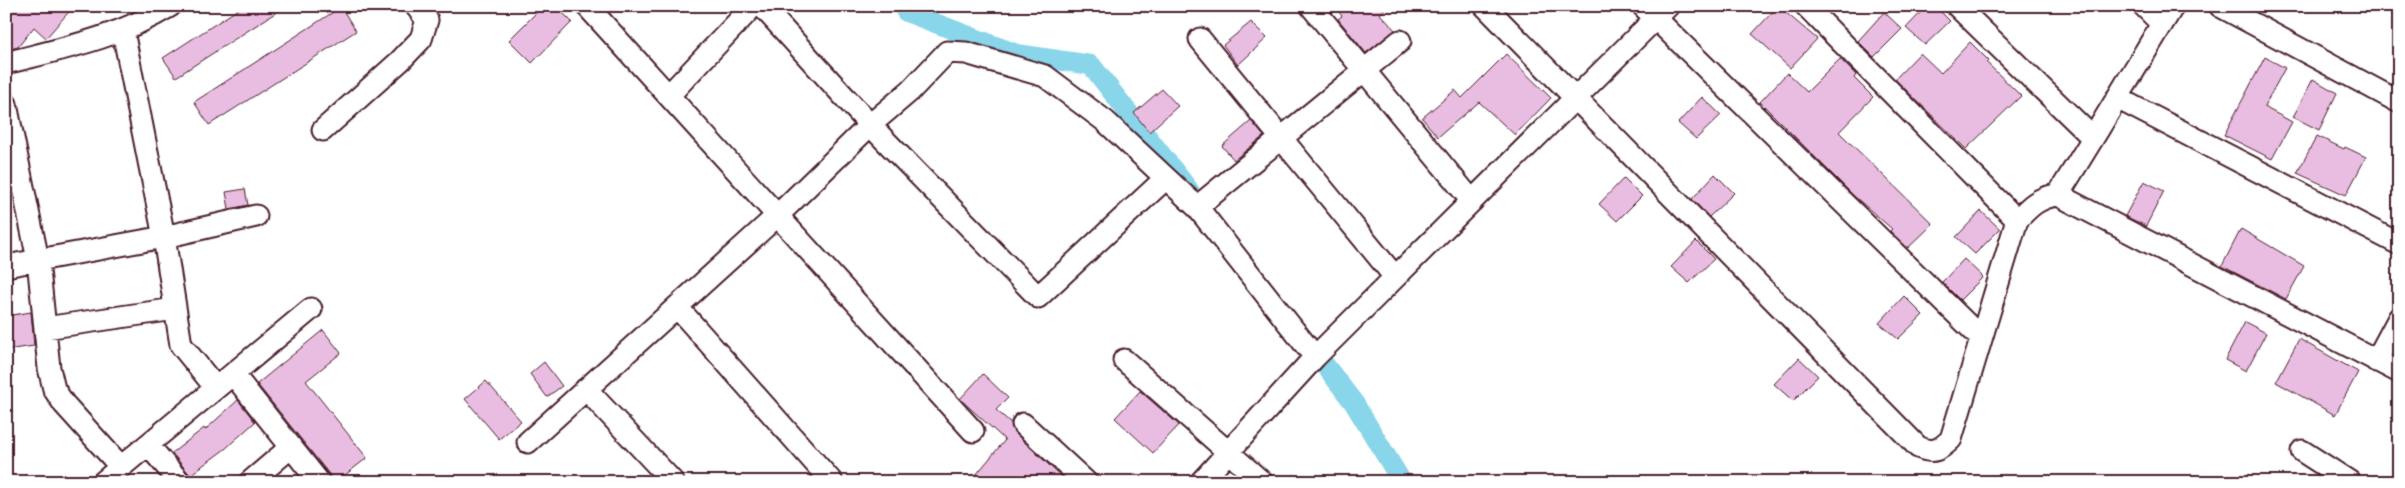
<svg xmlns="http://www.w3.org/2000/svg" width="2405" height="488" font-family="'Patrick Hand',sans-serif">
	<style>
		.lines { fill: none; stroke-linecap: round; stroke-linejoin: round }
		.canal { stroke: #89d5e9; stroke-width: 20 }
		.building { fill: #e9bde2; stroke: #4a1f2b }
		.minor-casing { stroke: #4a1f2b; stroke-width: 25 }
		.minor { stroke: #fff; stroke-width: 21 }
	</style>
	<rect width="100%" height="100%" fill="#fff"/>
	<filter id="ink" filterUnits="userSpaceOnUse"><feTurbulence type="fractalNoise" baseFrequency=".02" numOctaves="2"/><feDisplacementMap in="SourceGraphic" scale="10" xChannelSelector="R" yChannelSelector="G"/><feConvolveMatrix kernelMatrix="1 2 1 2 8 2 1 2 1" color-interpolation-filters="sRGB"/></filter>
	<g filter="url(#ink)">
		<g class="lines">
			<!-- canal -->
			<path class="canal" d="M903 6 906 12 1017 54 1091 65 1189 190
				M1321 360 1354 403 1402 482"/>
		</g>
		<!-- building -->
		<path class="building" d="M6 6H74L46 38 34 27 18 47 6 50Z
			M243 6H286L176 77 163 58Z
			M543 6H556L572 22 532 63 509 40Z
			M1334 6H1388L1380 14 1395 30 1366 53 1338 19 1342 16Z
			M1778 6 1817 39 1790 68 1752 34Z
			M1927 6H1935L1950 21 1925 45 1906 28Z
			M341 7 356 31 209 125 194 102Z
			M1884 12 1902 29 1874 57 1858 41Z
			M1251 22 1267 38 1238 65 1223 45Z
			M1970 42 1989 61 1987 63 2021 96 1966 149 1895 79 1920 53 1941 73Z
			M1506 54 1551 98 1515 135 1479 102 1438 137 1422 118 1455 90 1462 98Z
			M2265 57 2285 68 2264 107 2292 122 2272 159 2224 135Z
			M1840 59 1856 75 1854 78 1873 97 1839 132 1933 224 1908 248 1890 231 1892 229 1854 196 1760 102 1787 73 1807 92Z
			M2313 79 2337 93 2319 130 2293 117Z
			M1162 89 1178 106 1149 132 1134 113Z
			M1702 97 1721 115 1696 139 1678 123Z
			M1251 121 1264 136 1234 160 1222 146Z
			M2317 136 2344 149 2345 147 2366 157 2346 195 2297 173Z
			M1715 174 1734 193 1709 217 1692 199Z
			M1624 178 1642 196 1617 221 1599 204Z
			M2144 181 2164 191 2146 226 2125 216Z
			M245 189 248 205 229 209 226 192Z
			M1981 211 2000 229 1975 254 1956 237Z
			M2241 229 2304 266 2286 299 2222 266Z
			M1696 241 1714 259 1689 283 1671 267Z
			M1964 259 1983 277 1960 300 1942 282Z
			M1904 296 1923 315 1898 339 1879 323Z
			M31 312 34 346 6 350V316Z
			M2245 322 2266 333 2246 371 2225 360Z
			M323 330 341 353 306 381 367 458 336 482H331L329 474 257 384Z
			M2299 339 2358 372 2335 415 2276 382Z
			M1799 358 1818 376 1793 401 1774 384Z
			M544 362 562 386 547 397 530 374Z
			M983 374 1008 398 996 410 1011 423 1015 433 1067 482H970L1005 440 960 399Z
			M486 381 521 421 499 439 465 399Z
			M1140 391 1179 425 1153 453 1115 418Z
			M238 400 255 422 225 449 190 475 172 453 204 428 205 430Z"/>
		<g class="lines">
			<!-- minor casing -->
			<g class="minor-casing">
				<path id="minor" d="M587 6 973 431
					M762 6 870 125 1038 297 1166 178
					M1311 6 1472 201
					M1485 6 1918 447C1933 454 1940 450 1951 439L2017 220C2030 206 2039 197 2058 195L2399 372
					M1643 6 1981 338
					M1806 6 2017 220
					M1957 6 2093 138 2058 195
					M2144 6 2162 24
					M2220 6 2399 102
					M123 31 164 237 181 345 216 388
					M1200 39 1395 277
					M6 63C65 48 117 38 170 6
					M669 95 753 6
					M2117 98 2399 244
					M6 104 38 260 49 368 54 389 64 404 121 467
					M323 130 400 61 421 39 427 20 416 6
					M2093 138 2173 6
					M1197 207 1400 41
					M6 266 164 237 256 216
					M677 307 832 482
					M45 328 175 309
					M1124 360 1262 482
					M2376 361 2399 318
					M233 374 319 482
					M586 389 673 482
					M1023 424 1086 482
					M528 442 778 215 870 125 910 91 947 52 966 53 1045 76 1105 121 1197 207 1315 357
					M148 445 180 482
					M2302 451 2350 482
					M103 482 311 309
					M250 482 291 447
					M1201 482 1315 357 1668 6"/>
			</g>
			<!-- minor -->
			<use href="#minor" class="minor"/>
		</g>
	</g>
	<!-- margin -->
	<rect width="2405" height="488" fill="none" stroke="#fff" stroke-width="25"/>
	<rect x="12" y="12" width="2380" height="463" fill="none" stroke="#4a1f2b" stroke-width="2" filter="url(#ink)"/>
</svg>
